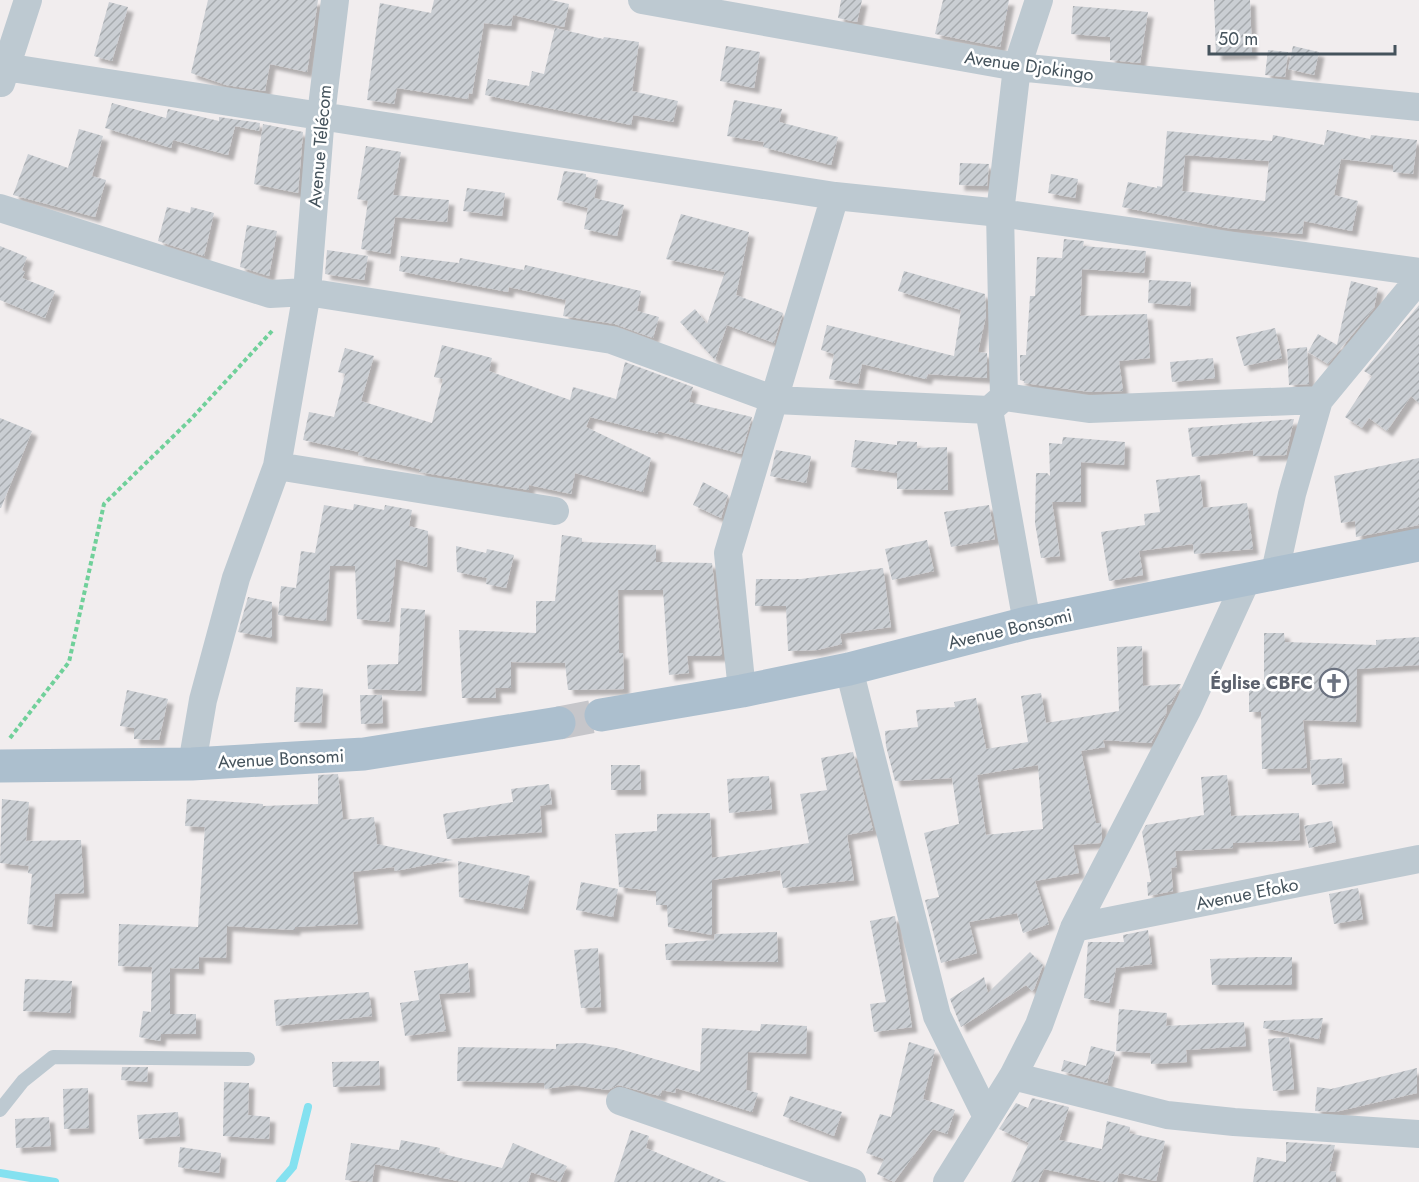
<svg xmlns="http://www.w3.org/2000/svg" width="1419" height="1182" font-family="Jost,sans-serif">
	<style>
		.lines { fill: none; stroke-linecap: round; stroke-linejoin: round }
		.stream { stroke: #84e1f0; stroke-width: 8 }
		.building { fill: url(#building-hatch); fill-rule: evenodd; filter: url(#shadow) }
		.primary-tunnel { stroke: #c6c6ca; stroke-width: 33; stroke-dasharray: 33 16; stroke-linecap: butt }
		.path { stroke: #70d09a; stroke-width: 4; stroke-dasharray: 4.5 3; stroke-linecap: butt }
		.service { stroke: #bdc9d1; stroke-width: 14 }
		.minor { stroke: #bdc9d1; stroke-width: 28 }
		.primary { stroke: #acbfce; stroke-width: 33 }
		.labels { text-anchor: middle; dominant-baseline: central; stroke-width: 5; stroke-linejoin: round; paint-order: stroke }
		.street-label { font-size: 18px; fill: #45535c; stroke: #fff }
		.worship-label { font-size: 18px; font-weight: bold; fill: #5b616d; stroke: #fff; text-anchor: end }
	</style>
	<defs>
		<pattern id="building-hatch" width="6" height="6" patternUnits="userSpaceOnUse" patternTransform="scale(1.5)"><rect width="6" height="6" fill="#caced3"/><path d="M-1 1l2-2M0 6l6-6M5 7l2-2" fill="none" stroke="#a6aaae"/></pattern>
		<filter id="shadow"><feDropShadow dx="5.5" dy="5.5" stdDeviation="1.5" flood-color="#0004"/></filter>
	</defs>
	<rect width="100%" height="100%" fill="#f1edee"/>
	<g class="lines">
		<!-- stream -->
		<path class="stream" d="M0 1173 55 1182
			M280 1182 293 1167 308 1107"/>
	</g>
	<!-- building -->
	<path class="building" d="M208 0H318L307 72 270 64 265 91 226 85 191 73Z
		M434 0H551L569 4 564 27 513 15 511 26 484 23 472 94 469 93 468 99 397 88 394 104 367 100 380 3 431 13Z
		M841 0H862L857 22 838 18Z
		M943 0H1009L1000 47 935 34Z
		M1214 0H1250L1252 54 1216 55Z
		M109 2 128 7 112 61 94 56Z
		M1073 6 1148 12 1140 63 1110 60V37L1071 34Z
		M555 28 603 39 604 37 639 42 632 91 678 101 673 122 633 115 631 125 485 95 488 79 529 86 532 71 544 74Z
		M726 46 760 52 754 88 720 81Z
		M1293 46 1319 52 1314 75 1288 69Z
		M1268 50 1288 52 1285 77 1265 75Z
		M734 100 782 109 779 122 838 137 831 165 763 147 764 142 727 136Z
		M112 103 166 118 168 109 219 121V117L260 123 259 131 235 126 228 155 173 140 171 148 105 128Z
		M263 124 303 132 298 193 254 184Z
		M79 129 103 136 92 176 106 180 95 217 13 195 28 154 68 168Z
		M1327 130 1370 139 1371 135 1417 140 1413 174 1393 172V165L1341 159 1334 195 1358 201 1352 231 1304 221 1302 234 1227 228 1122 207 1128 182 1157 188V186L1162 187 1167 131 1272 141 1273 135 1324 145ZM1185 155 1269 161 1265 201 1182 191Z
		M366 146 401 152 393 195 449 200 447 222 395 217 390 254 361 249 368 201 357 199Z
		M960 163 989 164 987 186 959 185Z
		M564 171 586 174V177L598 180 594 198 624 205 617 236 584 229 588 208 557 200Z
		M1051 174 1078 179 1075 198 1048 193Z
		M467 188 505 193 502 216 463 211Z
		M167 207 190 213 191 207 214 213 204 256 158 241Z
		M681 214 749 232 736 295 783 313 774 343 727 325 715 360 680 322 695 309 707 324 725 272 666 259Z
		M247 225 277 231 269 276 240 267Z
		M1064 239 1084 241 1083 246 1146 251 1144 273 1082 269 1080 316 1147 314 1150 358 1119 361 1123 391 1090 392 1024 383V381L1020 380V355H1026L1030 296H1035L1037 257 1062 258Z
		M0 246 27 257 22 270 25 272 22 278 55 291 45 318 0 300Z
		M327 250 368 256 364 280 325 274Z
		M401 256 459 263 460 258 524 270 525 265 641 291 637 311 659 317 653 338 615 324 563 316 566 300 509 287 508 292 399 271Z
		M904 271 985 294 986 316 978 352 987 353V378L928 374 926 379 862 364 858 384 829 379 834 354 821 350 827 325 954 356 961 310 898 291Z
		M1149 280 1191 282 1190 306 1148 303Z
		M1351 281 1378 288 1374 308 1328 364 1308 352 1318 334 1337 345Z
		M1419 305V403L1411 396 1387 431 1369 418 1362 428 1345 417 1372 376 1364 371Z
		M1275 328 1282 358 1244 366 1236 337Z
		M442 345 492 358 489 371 570 400 573 387 616 399 625 362 693 387 689 402 752 417 741 454 658 431V434L590 417 586 427 651 458 643 492 575 473 571 494 529 485V490L419 472 420 469 358 455 359 452 303 440 309 412 334 417 345 374 338 372 345 348 374 356 361 401 432 423 443 379 434 377Z
		M1307 347 1309 384 1289 385 1287 349Z
		M1213 358 1215 378 1172 382 1170 362Z
		M0 418 32 431 1 508H0Z
		M1294 419 1286 455 1253 456V450L1192 457 1188 428Z
		M1063 437 1125 442 1124 465 1081 462V502H1052L1060 556 1041 558 1035 523 1036 473H1047L1050 476 1049 443 1062 444Z
		M855 440 897 445V441L917 442V448L947 447 948 490 897 489V473L851 467Z
		M776 450 811 456 806 483 770 476Z
		M1419 458V525L1356 537 1355 521 1341 523 1334 476Z
		M1200 475 1203 508 1247 503 1253 549 1194 554 1193 544 1139 551 1143 575 1109 581 1101 532 1145 525 1144 514 1160 512 1156 480Z
		M703 482 728 495 721 518 693 505Z
		M354 504 384 510 385 505 412 510 409 526 428 531 427 567 396 559 389 622 357 619 355 566H330L326 621 278 615 281 586 296 588 301 551 315 553 324 505 353 510Z
		M989 505 995 539 951 547 944 512Z
		M562 535 582 538V542L656 545V562L712 563 722 656H687L689 673 669 675 663 590H618L619 653H623L624 689 568 690 565 663 511 662V688H495L496 698H462L459 630 536 633V601H555Z
		M927 540 934 571 892 580 885 549Z
		M456 546 486 553 487 549 514 555 506 588 486 584 487 578 457 572Z
		M883 568 891 627 840 634 842 644 817 650 788 651 786 606H755L756 579H801Z
		M248 597 272 602V638L238 632Z
		M401 608 425 610 421 691 368 689 367 665 398 664Z
		M1264 633H1284L1285 642 1376 645V640L1419 637V665L1357 669 1356 722 1303 720 1307 768 1262 769 1261 712H1249V684H1264Z
		M1142 646 1143 686 1181 684 1171 704 1167 705 1166 714 1151 743 1103 740 1105 747 1081 751 1096 823H1101L1102 838 1100 843 1073 845 1079 873 1035 881 1049 924 1023 933 1017 913 969 922 977 953 941 963 925 900 939 897 924 833 959 824 952 778 895 781 886 746 885 731 918 727 916 710 955 707 954 702 976 698 986 749 1028 742 1021 696 1041 693 1046 723 1119 711 1117 647ZM1038 765 1043 829 986 835 977 775Z
		M296 687 323 689 321 723 294 722Z
		M127 690 168 699 159 740 134 739V728L120 726Z
		M360 695H382L383 723 361 724Z
		M853 752 873 830 847 835 854 880 783 888 780 870 712 880V935L668 927 667 905H656V891L619 887 615 834 657 831V814L710 813 712 858 809 843 800 794 827 790 821 758Z
		M1342 758 1344 783 1312 785 1310 760Z
		M611 765H640L641 790H611Z
		M338 774 343 820 374 817 377 844 453 860 395 871 394 867 353 872 358 924 295 927V930L227 926 226 958 199 957V969L170 968V1014H196V1034H161L160 1041 139 1037 143 1011 151 1012 152 967 118 966 119 924 198 927 205 827 185 826 187 799 263 804V806L318 804V775Z
		M1227 775 1231 816 1299 813 1300 840 1233 843V848L1175 851 1177 867 1171 868 1173 891 1148 896 1147 882H1151L1142 832 1146 825 1204 815 1201 777Z
		M769 776 772 809 729 813 727 779Z
		M549 784 552 804 540 806 542 832 447 839 443 814 513 802 511 789Z
		M2 799 29 802 26 841 81 840 84 893 55 894 52 927 27 924 32 874 28 873 29 866 0 863Z
		M1332 821 1336 842 1309 848 1304 826Z
		M458 861 530 876 523 909 459 897Z
		M581 882 618 889 613 917 576 910Z
		M1358 888 1363 919 1334 924 1329 894Z
		M895 916 912 1027 874 1032 870 1004 886 1002 870 921Z
		M1148 930 1152 964 1116 968 1109 1003 1084 998 1088 942H1124L1123 935Z
		M777 932 778 962 666 960 665 944 714 940 715 934Z
		M598 948 601 1007 581 1008 574 950Z
		M1030 952 1043 965 1034 989 1032 991 1026 985 961 1027 950 999 984 977 988 993Z
		M1259 957H1292V985H1212L1210 959Z
		M468 963 470 992 439 994 446 1031 405 1036 400 1003 419 1000 414 971Z
		M25 979 72 981 70 1013 23 1011Z
		M369 992 372 1016 276 1026 274 1000Z
		M1119 1009 1167 1013 1166 1026 1244 1022 1246 1046 1186 1050 1187 1062 1151 1064 1150 1053 1116 1051Z
		M1323 1018 1319 1039 1263 1028 1264 1021Z
		M761 1024 807 1026 806 1054 748 1052 746 1090 758 1093 752 1112 676 1088 675 1093 662 1090 660 1096 618 1085 608 1090 573 1085 545 1089 544 1083 457 1081 458 1047 556 1049V1044L583 1043 616 1048 700 1072 702 1028 760 1031Z
		M1289 1037 1294 1089 1273 1091 1268 1039Z
		M909 1042 935 1050 923 1099 955 1110 947 1134 933 1129 894 1182 877 1174 884 1159 866 1153 880 1114 891 1117Z
		M1091 1046 1115 1052 1107 1083 1061 1071 1064 1060 1086 1066Z
		M379 1061 380 1085 333 1087 332 1062Z
		M122 1067H148L147 1082 121 1080Z
		M1417 1068V1093L1335 1112 1315 1111 1317 1087 1331 1089Z
		M224 1082 249 1083 248 1115 270 1117 269 1139 223 1136Z
		M88 1088 89 1128 64 1129 63 1089Z
		M790 1096 842 1112 834 1136 783 1116Z
		M1032 1098 1069 1107 1059 1140 1102 1149 1107 1121 1130 1127 1129 1133 1165 1141 1156 1181 1119 1173 1117 1182H1104L1044 1169 1038 1182H1011L1029 1143 999 1129 1016 1103 1028 1108Z
		M178 1112 180 1136 139 1139 137 1115Z
		M49 1117 51 1146 16 1148 15 1119Z
		M631 1130 649 1136 646 1148 726 1182H614Z
		M401 1140 440 1148 439 1153 502 1168 513 1143 567 1166 560 1182 531 1172 528 1182H463L375 1164 372 1182 345 1180 351 1143 399 1150Z
		M1286 1142 1335 1145 1329 1171 1336 1172V1182H1253L1257 1157 1286 1162Z
		M180 1147 221 1153 219 1173 178 1167Z"/>
	<g class="lines">
		<!-- primary-tunnel -->
		<path class="primary-tunnel" d="M559 723 601 715"/>
		<!-- path -->
		<path class="path" d="M10 738 69 662 104 504 192 418 272 331"/>
		<!-- service -->
		<path class="service" d="M0 1110 23 1081 53 1057 248 1059"/>
		<!-- minor -->
		<path class="minor" d="M642 0 1017 67 1419 107
			M5 67 835 196 1000 213 1419 272
			M1 83 28 0
			M0 208 270 294 307 292 612 340 775 400 989 410
			M1004 397 1089 409 1319 400
			M277 466 555 511
			M1275 572 1292 494 1319 400 1419 279
			M1027 623 989 410 1004 397 1000 213 1017 67 1039 0
			M849 669 937 1016 987 1117
			M742 691 728 553 835 196
			M192 764 203 700 236 578 277 466 307 292 321 115 335 0
			M1074 928 1419 859
			M1013 1076 1167 1115 1234 1122 1419 1134
			M620 1101 852 1182
			M947 1182 1013 1076 1039 1025 1074 928 1188 708 1247 579"/>
		<!-- primary -->
		<path class="primary" d="M601 715 742 691 849 669 1027 623 1419 545
			M0 766 192 764 364 754 559 723"/>
	</g>
	<!-- icons -->
	<defs>
		<g id="church-ring" transform="scale(1.5)"><circle r="9.5" fill="#fff" stroke="#6b7280" stroke-width="1.5"/><path d="M-1.2-6h2.4v3.5h3.3v2.4h-3.3V6h-2.4V-.1h-3.3v-2.4h3.3Z" fill="#6b7280"/></g>
	</defs>
	<g fill-rule="evenodd">
		<use href="#church-ring" x="1334" y="683"/>
	</g>
	<g class="labels">
		<!-- street labels -->
		<g class="street-label">
			<text transform="translate(1029 66) rotate(8)">Avenue Djokingo</text>
			<text transform="translate(320 146) rotate(-85)">Avenue Télécom</text>
			<text transform="translate(1010 629) rotate(-13)">Avenue Bonsomi</text>
			<text transform="translate(281 759) rotate(-3)">Avenue Bonsomi</text>
			<text transform="translate(1247 894) rotate(-11)">Avenue Efoko</text>
		</g>
		<!-- worship labels -->
		<g class="worship-label">
			<text x="1313" y="683">Église CBFC</text>
		</g>
	</g>
	<!-- scale -->
	<path d="M1209 45v9h186v-9" fill="none" stroke="#45535c" stroke-width="3"/>
	<text x="1218" y="45" font-size="18" fill="#45535c" stroke="#ffffff" stroke-width="4.5" paint-order="stroke">50 m</text>
</svg>
